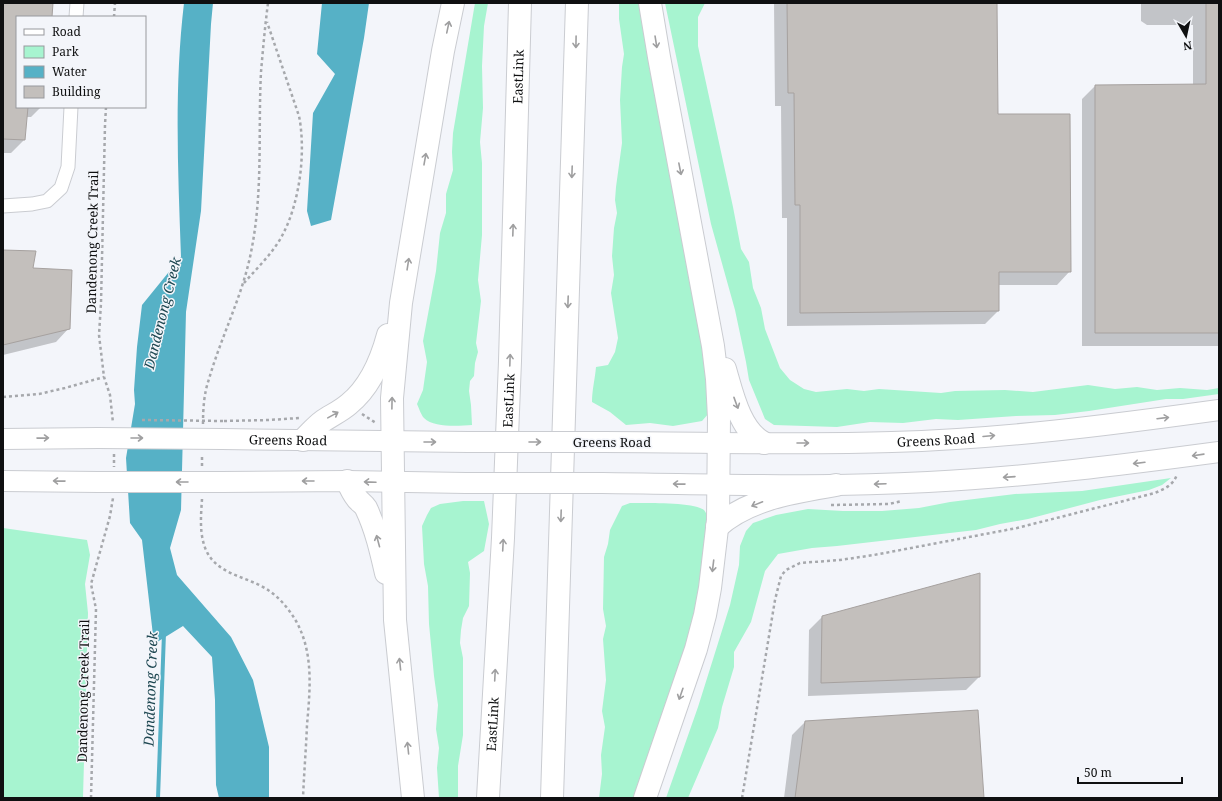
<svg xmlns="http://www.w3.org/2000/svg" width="1222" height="801" font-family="'Noto Serif',serif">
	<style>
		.green { fill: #a7f4d0 }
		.water { fill: #56b1c6 }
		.shadow { fill: #0003 }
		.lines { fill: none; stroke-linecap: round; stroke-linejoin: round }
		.stream { stroke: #56b1c6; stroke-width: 4 }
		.building { fill: #c3bfbc; stroke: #a6a19f }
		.street-casing { stroke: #caccd1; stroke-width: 15 }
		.primary-casing { stroke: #caccd1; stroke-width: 22 }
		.highway-casing { stroke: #caccd1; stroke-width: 24 }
		.path { stroke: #a6a8ac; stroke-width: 2.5; stroke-dasharray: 3 3; stroke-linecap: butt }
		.street { stroke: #fff; stroke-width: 13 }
		.primary { stroke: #fff; stroke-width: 20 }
		.highway { stroke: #fff; stroke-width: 22 }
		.primary-bridge-casing { stroke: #caccd1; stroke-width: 22; stroke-linecap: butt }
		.path-bridge { stroke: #a6a8ac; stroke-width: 2.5; stroke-dasharray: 3 3; stroke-linecap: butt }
		.primary-bridge { stroke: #fff; stroke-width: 20 }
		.oneway { stroke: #9f9fa0 }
		.labels { text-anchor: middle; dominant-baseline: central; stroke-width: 3; stroke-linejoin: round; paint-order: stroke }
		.street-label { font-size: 13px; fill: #0f1011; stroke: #f3f5fa }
		.water-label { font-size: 14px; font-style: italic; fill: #1f4852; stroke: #f3f5fa }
	</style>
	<rect width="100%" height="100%" fill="#f3f5fa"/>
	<!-- green -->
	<path class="green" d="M475 3H488L484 26 482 66 483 108 480 142 482 163V235L478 280 481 301 476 343 478 352 475 363 474 376 470 381 469 391 471 405 472 425C459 426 434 428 424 418 421 415 419 408 417 404L423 390 427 362 423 341 436 271 440 233 446 213V194L453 170 452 152 453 133Z
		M619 3H640L650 72 661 114 707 363 709 413 702 421 673 426 650 423 626 425 610 412 592 402C592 390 595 379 596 367L608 365 615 352 618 338 611 293 614 275 612 256 614 228 617 213 615 200 616 187 622 143 620 100 622 67 624 54 619 19Z
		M665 3H705L698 17V46L733 207 741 249 749 262 753 288 761 308 765 329 780 368 790 380 804 389 816 392 847 389 864 391 879 389 941 393 955 391 1005 390 1033 392 1088 385 1115 389 1137 387 1157 390 1180 388 1207 390 1219 388V394L1183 399H1166L1089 411 1055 415 1016 416 958 420 936 419 903 423 870 422 837 427 774 425 765 419 749 380 746 362 735 310 711 224Z
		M1171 478 1162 485 1149 490 1100 500 1028 519 1000 524 976 530 837 546 812 548 778 554 765 571 751 622 734 652V667L722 707 718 728 688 798H666L698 707 730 605 739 565 740 546 746 531 753 523 776 515 808 509 843 511H882L919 508 950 502 1015 494 1082 491Z
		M463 501H484L489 524 484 551 468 562 470 573 469 606 463 618 461 630 460 643 463 658V735L458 766V798H439L437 768 439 748 436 729 438 705 434 676 429 624 428 586 424 564 422 526 427 515 431 508 440 504Z
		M630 503C644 503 695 502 704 510 706 512 708 518 710 521L694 635 635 798H599L602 774 601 755 605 727 602 711 606 680 603 639 606 626 603 609 604 557 608 544 610 530 622 506Z
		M3 528 87 540 90 555 85 584 88 613 83 798H3Z"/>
	<!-- water -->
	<path class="water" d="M184 3H213L211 24 201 211 186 312 181 510 170 548 177 575 231 637 253 680 269 747V798H219L216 785 215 700 212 657 183 626 154 644 142 540 130 523 126 458 135 404 134 390 137 347 142 305 181 257C178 172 174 87 184 3Z
		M322 3H369L364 38 331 220 311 226 307 211 313 113 335 74 317 54Z"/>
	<!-- shadow -->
	<path class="shadow" d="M3 3H52L51 17H17V107H41L31 117H26L24 140 11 153H3Z
		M774 3H996L997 115 1070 271 1057 285H998V311L985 324 787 326V218H782L781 106H775Z
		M1141 3H1219V346H1082V99L1095 86 1193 85V25H1147L1141 21Z
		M3 251 32 269 69 328 56 342 3 355Z
		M979 574V677L966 690 808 696 809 630 822 617Z
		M805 722 982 798H784L792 735Z"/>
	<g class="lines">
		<!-- stream -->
		<path class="stream" d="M158 798 164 633"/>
	</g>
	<!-- building -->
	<path class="building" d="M3 3H53L52 17H17V107H28L25 140 3 139Z
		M787 3H997L998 114H1070L1071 272H999V311L800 313V205H795L794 93H788Z
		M1206 3H1219V333H1095V85L1206 84Z
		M3 250 36 251 33 268 72 270 70 329 3 345Z
		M980 573V677L821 683 822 616Z
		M978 710 984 798H795L805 721Z"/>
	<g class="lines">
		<!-- street casing -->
		<g class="street-casing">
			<path id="street" d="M76 17 77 3
				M3 206 32 204 47 201 61 188 68 167 71 107"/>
		</g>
		<!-- primary casing -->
		<g class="primary-casing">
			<g id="primary">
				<path d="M3 439 98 438"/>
				<path id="s1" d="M222 439 468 442"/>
				<path id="s2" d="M603 442C700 442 796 445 892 442 1002 439 1110 425 1219 410"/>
				<path d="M3 481 98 482"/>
				<path d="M221 482 347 481 466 483"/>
				<path d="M602 483C711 484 820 488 928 482 1026 477 1122 465 1219 452"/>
			</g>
		</g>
		<!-- highway casing -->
		<g class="highway-casing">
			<g id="highway">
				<path d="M725 369C732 393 740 431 764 443"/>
				<path d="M303 440C309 434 316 426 323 421 332 415 341 411 349 404 370 387 381 361 388 335"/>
				<path d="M347 481C350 486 352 492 356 497 359 502 363 503 366 508 376 529 381 551 386 573"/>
				<path d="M717 527C749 498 796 492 836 485"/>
				<path d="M413 798 395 620 392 398 401 303 443 51 453 3"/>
				<path id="s3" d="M488 798 503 538 510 361 520 3"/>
				<path d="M552 798 577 3"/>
				<path d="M645 798 696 649 705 615 710 588 718 520 719 418 717 379 713 346 659 57 650 3"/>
			</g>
		</g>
		<!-- path -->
		<path class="path" d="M114 17 115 3
			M106 107 105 125 101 303 99 335 104 377 110 395 113 423
			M244 283C258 267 275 251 284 232 300 200 306 151 299 116L267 22
			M3 397 39 394 65 388 104 377
			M362 414 376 423
			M224 421 269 420 299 418
			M203 424C203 409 204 393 209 379 222 334 244 293 252 247 263 189 258 130 261 72 263 49 265 26 268 3
			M114 454V467
			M202 466V455
			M202 499C201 515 199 534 206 550 217 575 247 576 268 590 279 597 289 609 296 621 314 653 310 690 307 725 306 749 304 774 303 798
			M831 505 889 504 902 501
			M91 798 96 609 91 584 110 516 113 498
			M742 798 775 600 781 576 786 570 800 563 840 560 874 555 1017 528 1155 493C1164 489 1174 485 1177 474"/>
		<!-- street -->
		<use href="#street" class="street"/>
		<!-- primary -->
		<use href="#primary" class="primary"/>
		<!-- highway -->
		<use href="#highway" class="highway"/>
		<!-- primary-bridge casing -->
		<g class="primary-bridge-casing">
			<path id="primary-bridge" d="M98 438 222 439
				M468 442H603
				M98 482H221
				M466 483H602"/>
		</g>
		<!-- path-bridge -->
		<path class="path-bridge" d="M142 420 224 421"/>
		<!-- primary-bridge -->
		<use href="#primary-bridge" class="primary-bridge"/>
	</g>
	<!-- one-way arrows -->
	<defs><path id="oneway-shaft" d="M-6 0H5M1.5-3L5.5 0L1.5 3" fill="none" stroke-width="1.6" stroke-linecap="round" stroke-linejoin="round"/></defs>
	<g class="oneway">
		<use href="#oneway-shaft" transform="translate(448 27) rotate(-78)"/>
		<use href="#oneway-shaft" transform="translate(576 42) rotate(91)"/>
		<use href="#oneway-shaft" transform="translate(656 42) rotate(81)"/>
		<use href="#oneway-shaft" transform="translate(425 159) rotate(-80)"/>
		<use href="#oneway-shaft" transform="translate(680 169) rotate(79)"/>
		<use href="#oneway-shaft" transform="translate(572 172) rotate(92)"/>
		<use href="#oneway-shaft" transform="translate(513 230) rotate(-88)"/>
		<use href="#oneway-shaft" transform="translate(408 264) rotate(-81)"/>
		<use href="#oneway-shaft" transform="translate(568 302) rotate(92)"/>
		<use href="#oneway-shaft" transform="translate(510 360) rotate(-88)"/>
		<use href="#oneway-shaft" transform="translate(392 403) rotate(-89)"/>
		<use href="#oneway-shaft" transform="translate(736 403) rotate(70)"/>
		<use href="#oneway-shaft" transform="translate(333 415) rotate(-29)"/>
		<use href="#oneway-shaft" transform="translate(1163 418) rotate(-7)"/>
		<use href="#oneway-shaft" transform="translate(989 436) rotate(-5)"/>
		<use href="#oneway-shaft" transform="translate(43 438) rotate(-1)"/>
		<use href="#oneway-shaft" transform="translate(137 438)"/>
		<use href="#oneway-shaft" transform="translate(430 442)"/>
		<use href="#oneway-shaft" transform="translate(535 442)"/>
		<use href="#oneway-shaft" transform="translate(803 443)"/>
		<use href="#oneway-shaft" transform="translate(1198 455) rotate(172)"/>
		<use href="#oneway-shaft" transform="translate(1139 463) rotate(173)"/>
		<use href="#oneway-shaft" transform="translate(1009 477) rotate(176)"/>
		<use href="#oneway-shaft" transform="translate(59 481) rotate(-179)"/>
		<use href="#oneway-shaft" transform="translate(308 481) rotate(180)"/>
		<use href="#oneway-shaft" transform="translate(182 482) rotate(-180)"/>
		<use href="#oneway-shaft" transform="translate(370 482) rotate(-178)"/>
		<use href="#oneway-shaft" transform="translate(679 484) rotate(-179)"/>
		<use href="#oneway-shaft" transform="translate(880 484) rotate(178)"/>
		<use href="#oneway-shaft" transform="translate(757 504) rotate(158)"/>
		<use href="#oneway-shaft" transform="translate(561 516) rotate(92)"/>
		<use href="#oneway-shaft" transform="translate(378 541) rotate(-105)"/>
		<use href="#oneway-shaft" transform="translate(503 545) rotate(-87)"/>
		<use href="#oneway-shaft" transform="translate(713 566) rotate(97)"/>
		<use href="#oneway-shaft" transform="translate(400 664) rotate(-96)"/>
		<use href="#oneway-shaft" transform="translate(495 675) rotate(-87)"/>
		<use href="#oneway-shaft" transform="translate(681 694) rotate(109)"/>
		<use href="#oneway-shaft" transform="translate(408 748) rotate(-96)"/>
	</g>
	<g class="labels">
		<!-- street labels -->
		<g class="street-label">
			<text stroke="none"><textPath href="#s3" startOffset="722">EastLink</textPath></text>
			<text transform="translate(92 242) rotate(-89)">Dandenong Creek Trail</text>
			<text stroke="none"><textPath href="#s3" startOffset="398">EastLink</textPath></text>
			<text stroke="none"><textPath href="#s1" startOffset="66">Greens Road</textPath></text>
			<text stroke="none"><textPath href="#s2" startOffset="333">Greens Road</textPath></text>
			<text x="612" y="442">Greens Road</text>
			<text transform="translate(83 691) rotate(-89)">Dandenong Creek Trail</text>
			<text stroke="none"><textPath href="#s3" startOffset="74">EastLink</textPath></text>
		</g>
		<!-- water labels -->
		<g class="water-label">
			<text transform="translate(162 313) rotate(-76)">Dandenong Creek</text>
			<text transform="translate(150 689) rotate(-88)">Dandenong Creek</text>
		</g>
	</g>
	<!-- border -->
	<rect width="1222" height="801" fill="none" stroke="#0f1011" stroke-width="8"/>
	<!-- legend -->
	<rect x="16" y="16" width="130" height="92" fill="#f3f5fa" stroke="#98999d"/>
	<rect x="24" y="29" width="20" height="6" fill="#ffffff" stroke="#98999d"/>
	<text x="52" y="36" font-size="12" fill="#0f1011">Road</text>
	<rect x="24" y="46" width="20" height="12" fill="#a7f4d0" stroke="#98999d"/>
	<text x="52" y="56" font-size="12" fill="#0f1011">Park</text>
	<rect x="24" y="66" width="20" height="12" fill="#56b1c6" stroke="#98999d"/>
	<text x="52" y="76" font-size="12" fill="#0f1011">Water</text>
	<rect x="24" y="86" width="20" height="12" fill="#c3bfbc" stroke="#98999d"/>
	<text x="52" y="96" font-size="12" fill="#0f1011">Building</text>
	<!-- north arrow -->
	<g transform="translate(1186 36) rotate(171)" stroke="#f3f5fa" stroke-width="3" paint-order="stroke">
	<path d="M0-3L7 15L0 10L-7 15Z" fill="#0f1011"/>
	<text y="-6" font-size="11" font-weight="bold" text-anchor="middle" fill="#0f1011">N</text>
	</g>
	<!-- scale -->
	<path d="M1078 777v6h104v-6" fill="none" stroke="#0f1011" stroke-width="2"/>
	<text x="1084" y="777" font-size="12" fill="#0f1011" stroke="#f3f5fa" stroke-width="3" paint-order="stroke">50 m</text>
</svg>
